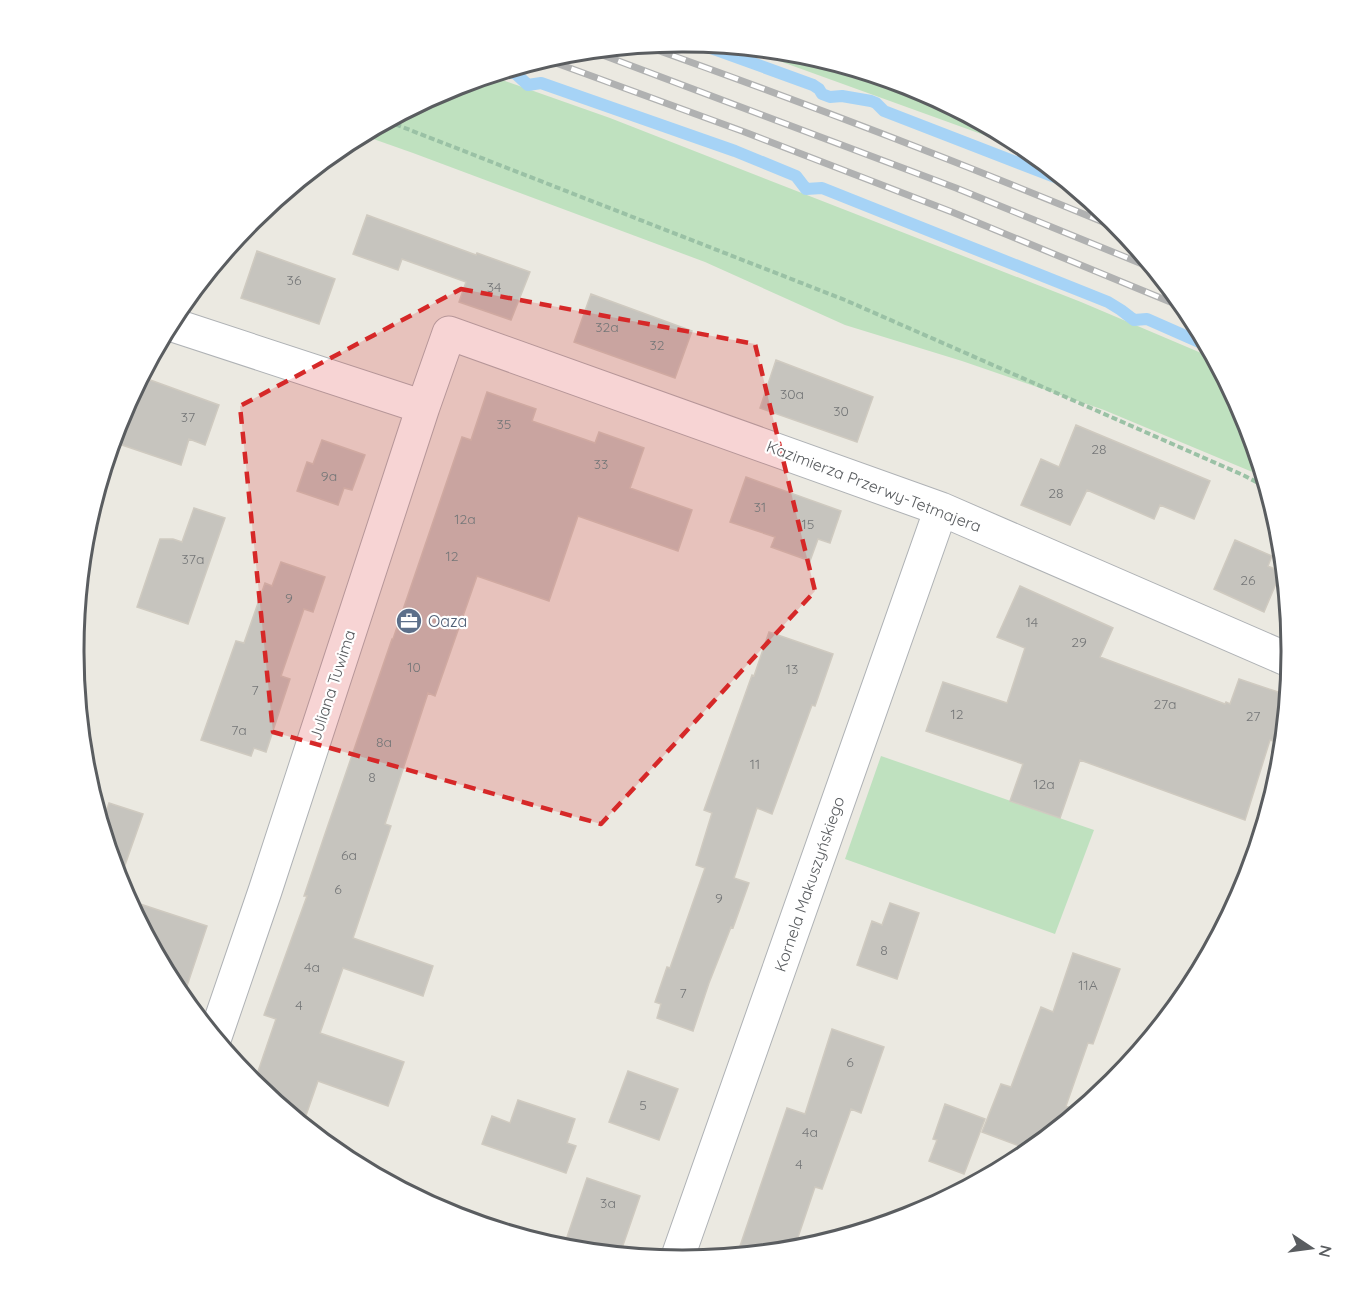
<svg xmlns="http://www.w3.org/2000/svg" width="1365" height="1302" font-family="Quicksand,sans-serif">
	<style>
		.green { fill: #bfe1bf }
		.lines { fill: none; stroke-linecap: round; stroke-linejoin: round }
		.stream { stroke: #a6d3f6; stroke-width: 12 }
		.building { fill: #c6c4be; stroke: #cfcac0; stroke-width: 1.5 }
		.minor-casing { stroke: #afb2b5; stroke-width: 35 }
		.path { stroke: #9ac1a5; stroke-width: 4; stroke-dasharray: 6 3; stroke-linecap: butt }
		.minor { stroke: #fff; stroke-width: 33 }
		.rail-casing { stroke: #b0b1b1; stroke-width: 7 }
		.rail { stroke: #fff; stroke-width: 4.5; stroke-dasharray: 14; stroke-linecap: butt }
		.marked { fill: #d62828; fill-opacity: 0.2; stroke: #d62828; stroke-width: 4.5; stroke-dasharray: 12 8; stroke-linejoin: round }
		.labels { text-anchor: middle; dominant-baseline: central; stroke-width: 4.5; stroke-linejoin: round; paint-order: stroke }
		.number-label { font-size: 14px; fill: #757778 }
		.street-label { font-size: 16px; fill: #5a5d60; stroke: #fff }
		.service-label { font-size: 16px; fill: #4e5e75; stroke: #fff; text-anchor: start }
		.rim { fill: none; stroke: #5a5d60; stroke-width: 3 }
	</style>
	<rect width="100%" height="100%" fill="#ebe9e1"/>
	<!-- green -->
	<path class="green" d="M743 48 802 54 916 88 1021 145 1033 154 984 135Z
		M491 76 610 118 1081 302 1213 358 1245 418 1262 475 1250 471 1104 410 962 361 845 325 705 262 413 153 362 135 450 88Z
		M881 756 1094 830 1055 934 845 859Z"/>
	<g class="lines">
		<!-- stream -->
		<path class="stream" d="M700 44 813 85 819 89 822 94 830 97 842 96 871 101 876 103 884 111 1065 181
			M508 71 516 74 528 85 541 83 735 151 796 176 806 189 822 188 1108 302 1121 310 1134 320 1147 319 1206 345"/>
	</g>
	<!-- building -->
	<path class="building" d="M367 215 476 255 477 253 530 272 511 320 459 302 466 282 402 259 398 270 353 254Z
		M257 251 335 279 319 324 241 298Z
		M591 294 692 331 675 378 574 342Z
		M776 360 873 397 857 442 760 408Z
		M142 377 219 405 205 445 189 439 181 465 113 442 120 418Z
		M487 392 536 409 532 421 595 443 599 432 644 448 630 488 692 510 678 551 578 516 549 601 477 576 435 696 428 693 385 824 391 826 353 938 433 966 423 996 343 968 320 1033 404 1062 388 1106 318 1081 303 1124 254 1083 276 1019 264 1015 307 896H304L326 831 392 639H393L462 437 471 440Z
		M1076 425 1210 481 1194 519 1160 505 1154 519 1087 490 1070 525 1021 505 1041 459 1059 467Z
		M322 440 365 455 352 490 344 488 338 505 297 491 307 462 313 464Z
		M746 477 841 511 830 543 818 539 810 561 771 547 775 537 730 522Z
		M194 508 225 518 188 624 137 607 160 539H173L182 542Z
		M1235 540 1272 556 1268 566 1281 572 1264 612 1214 589Z
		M281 562 325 577 313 612 304 609 281 676 290 679 266 752 254 748 251 756 201 740 236 641 244 643 265 583 272 586Z
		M1020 586 1113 628 1100 657 1225 704 1226 702 1230 704 1239 679 1287 695 1282 744 1270 740 1245 820 1080 760 1060 818 1010 801 1023 764 926 731 943 682 1007 703 1025 648 997 637Z
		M769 632 833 654 815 706 812 705 772 814 757 808 734 878 749 883 733 928 731 927 709 983 693 1031 657 1018 661 1004 655 1002 667 967 670 968 705 868 696 865 712 813 704 810 752 675 754 676Z
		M109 803 143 814 119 882 102 825Z
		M128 900 207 926 183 998 176 989Z
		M890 903 919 913 897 979 857 965 872 921 882 925Z
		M1073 953 1120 969 1093 1044 1088 1043 1066 1106 1077 1111 1030 1150 982 1132 1001 1084 1011 1087 1041 1007 1053 1012Z
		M832 1029 884 1047 861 1113 851 1109 822 1189 815 1187 794 1249 737 1255 787 1108 805 1114Z
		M628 1071 678 1089 659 1140 609 1122Z
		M518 1100 575 1119 567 1143 576 1146 566 1173 482 1144 492 1116 510 1123Z
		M945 1104 985 1119 964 1174 929 1161 937 1140 933 1139Z
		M587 1178 640 1196 620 1254 602 1252 566 1240Z"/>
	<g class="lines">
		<!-- minor casing -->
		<g class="minor-casing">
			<path id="minor" d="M170 324 423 407
				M215 1037 265 891 423 407 449 333 941 509 1291 661
				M677 1259 941 509"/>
		</g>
		<!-- path -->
		<path class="path" d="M387 121 845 300 1243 475 1266 487"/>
		<!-- minor -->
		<use href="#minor" class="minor"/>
		<!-- rail casing -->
		<g class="rail-casing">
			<path id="rail" d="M646 46C805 103 964 164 1120 229
				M592 51 956 188 1152 268
				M545 59 742 131 952 212 1185 308"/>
		</g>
		<!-- rail -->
		<use href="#rail" class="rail"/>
	</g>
	<!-- marked area -->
	<path class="marked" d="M461 289 755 344 815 591 601 824 273 732 240 406Z"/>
	<!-- icons -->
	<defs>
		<g id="office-disc" transform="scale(1.35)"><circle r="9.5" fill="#5c6f8a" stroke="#fff"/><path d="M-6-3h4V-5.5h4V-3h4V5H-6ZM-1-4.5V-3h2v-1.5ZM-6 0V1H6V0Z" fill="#fff"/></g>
	</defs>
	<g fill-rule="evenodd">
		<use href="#office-disc" x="409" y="621"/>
	</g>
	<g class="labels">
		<!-- number labels -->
		<g class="number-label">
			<text x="294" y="280">36</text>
			<text x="494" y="287">34</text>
			<text x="607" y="327">32a</text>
			<text x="657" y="345">32</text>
			<text x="792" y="394">30a</text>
			<text x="841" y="411">30</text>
			<text x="188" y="417">37</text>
			<text x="504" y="424">35</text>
			<text x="1099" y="449">28</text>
			<text x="601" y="464">33</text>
			<text x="329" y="476">9a</text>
			<text x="1056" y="493">28</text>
			<text x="760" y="507">31</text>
			<text x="465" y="519">12a</text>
			<text x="808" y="524">15</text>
			<text x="452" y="556">12</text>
			<text x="193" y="559">37a</text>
			<text x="1248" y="580">26</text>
			<text x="289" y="598">9</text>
			<text x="1032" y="622">14</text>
			<text x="1079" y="642">29</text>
			<text x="414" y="667">10</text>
			<text x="792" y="669">13</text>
			<text x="255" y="690">7</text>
			<text x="1165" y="704">27a</text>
			<text x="957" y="714">12</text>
			<text x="1253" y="716">27</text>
			<text x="239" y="730">7a</text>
			<text x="384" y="742">8a</text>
			<text x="755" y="764">11</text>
			<text x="372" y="777">8</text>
			<text x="1044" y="784">12a</text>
			<text x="349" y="855">6a</text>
			<text x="338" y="889">6</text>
			<text x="719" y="898">9</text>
			<text x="884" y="950">8</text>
			<text x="312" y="967">4a</text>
			<text x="1088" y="985">11A</text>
			<text x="683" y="993">7</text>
			<text x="299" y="1005">4</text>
			<text x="850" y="1062">6</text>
			<text x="643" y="1105">5</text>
			<text x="810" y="1132">4a</text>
			<text x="799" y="1164">4</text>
			<text x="608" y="1203">3a</text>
		</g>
		<!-- street labels -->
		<g class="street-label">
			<text transform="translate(874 486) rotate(21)">Kazimierza Przerwy-Tetmajera</text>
			<text transform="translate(332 685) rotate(-72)">Juliana Tuwima</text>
			<text transform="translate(809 884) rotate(-71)">Kornela Makuszyńskiego</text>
		</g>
		<!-- service labels -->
		<g class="service-label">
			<text x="428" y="621">Oaza</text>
		</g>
	</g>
	<!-- crop -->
	<path d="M0 0H1365V1302H0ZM682 52H683A598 598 0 0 1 1281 650V652A598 598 0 0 1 683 1250H682A598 598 0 0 1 84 652V650A598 598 0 0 1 682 52Z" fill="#fff" fill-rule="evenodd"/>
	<path class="rim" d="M682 52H683A598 598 0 0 1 1281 650V652A598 598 0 0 1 683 1250H682A598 598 0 0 1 84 652V650A598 598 0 0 1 682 52Z"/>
	<!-- north arrow -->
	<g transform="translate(1311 1248) rotate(103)" stroke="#ffffff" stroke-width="4.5" paint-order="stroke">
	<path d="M0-4.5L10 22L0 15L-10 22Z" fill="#5a5d60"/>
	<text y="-9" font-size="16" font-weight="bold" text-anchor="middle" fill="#5a5d60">N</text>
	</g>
</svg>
